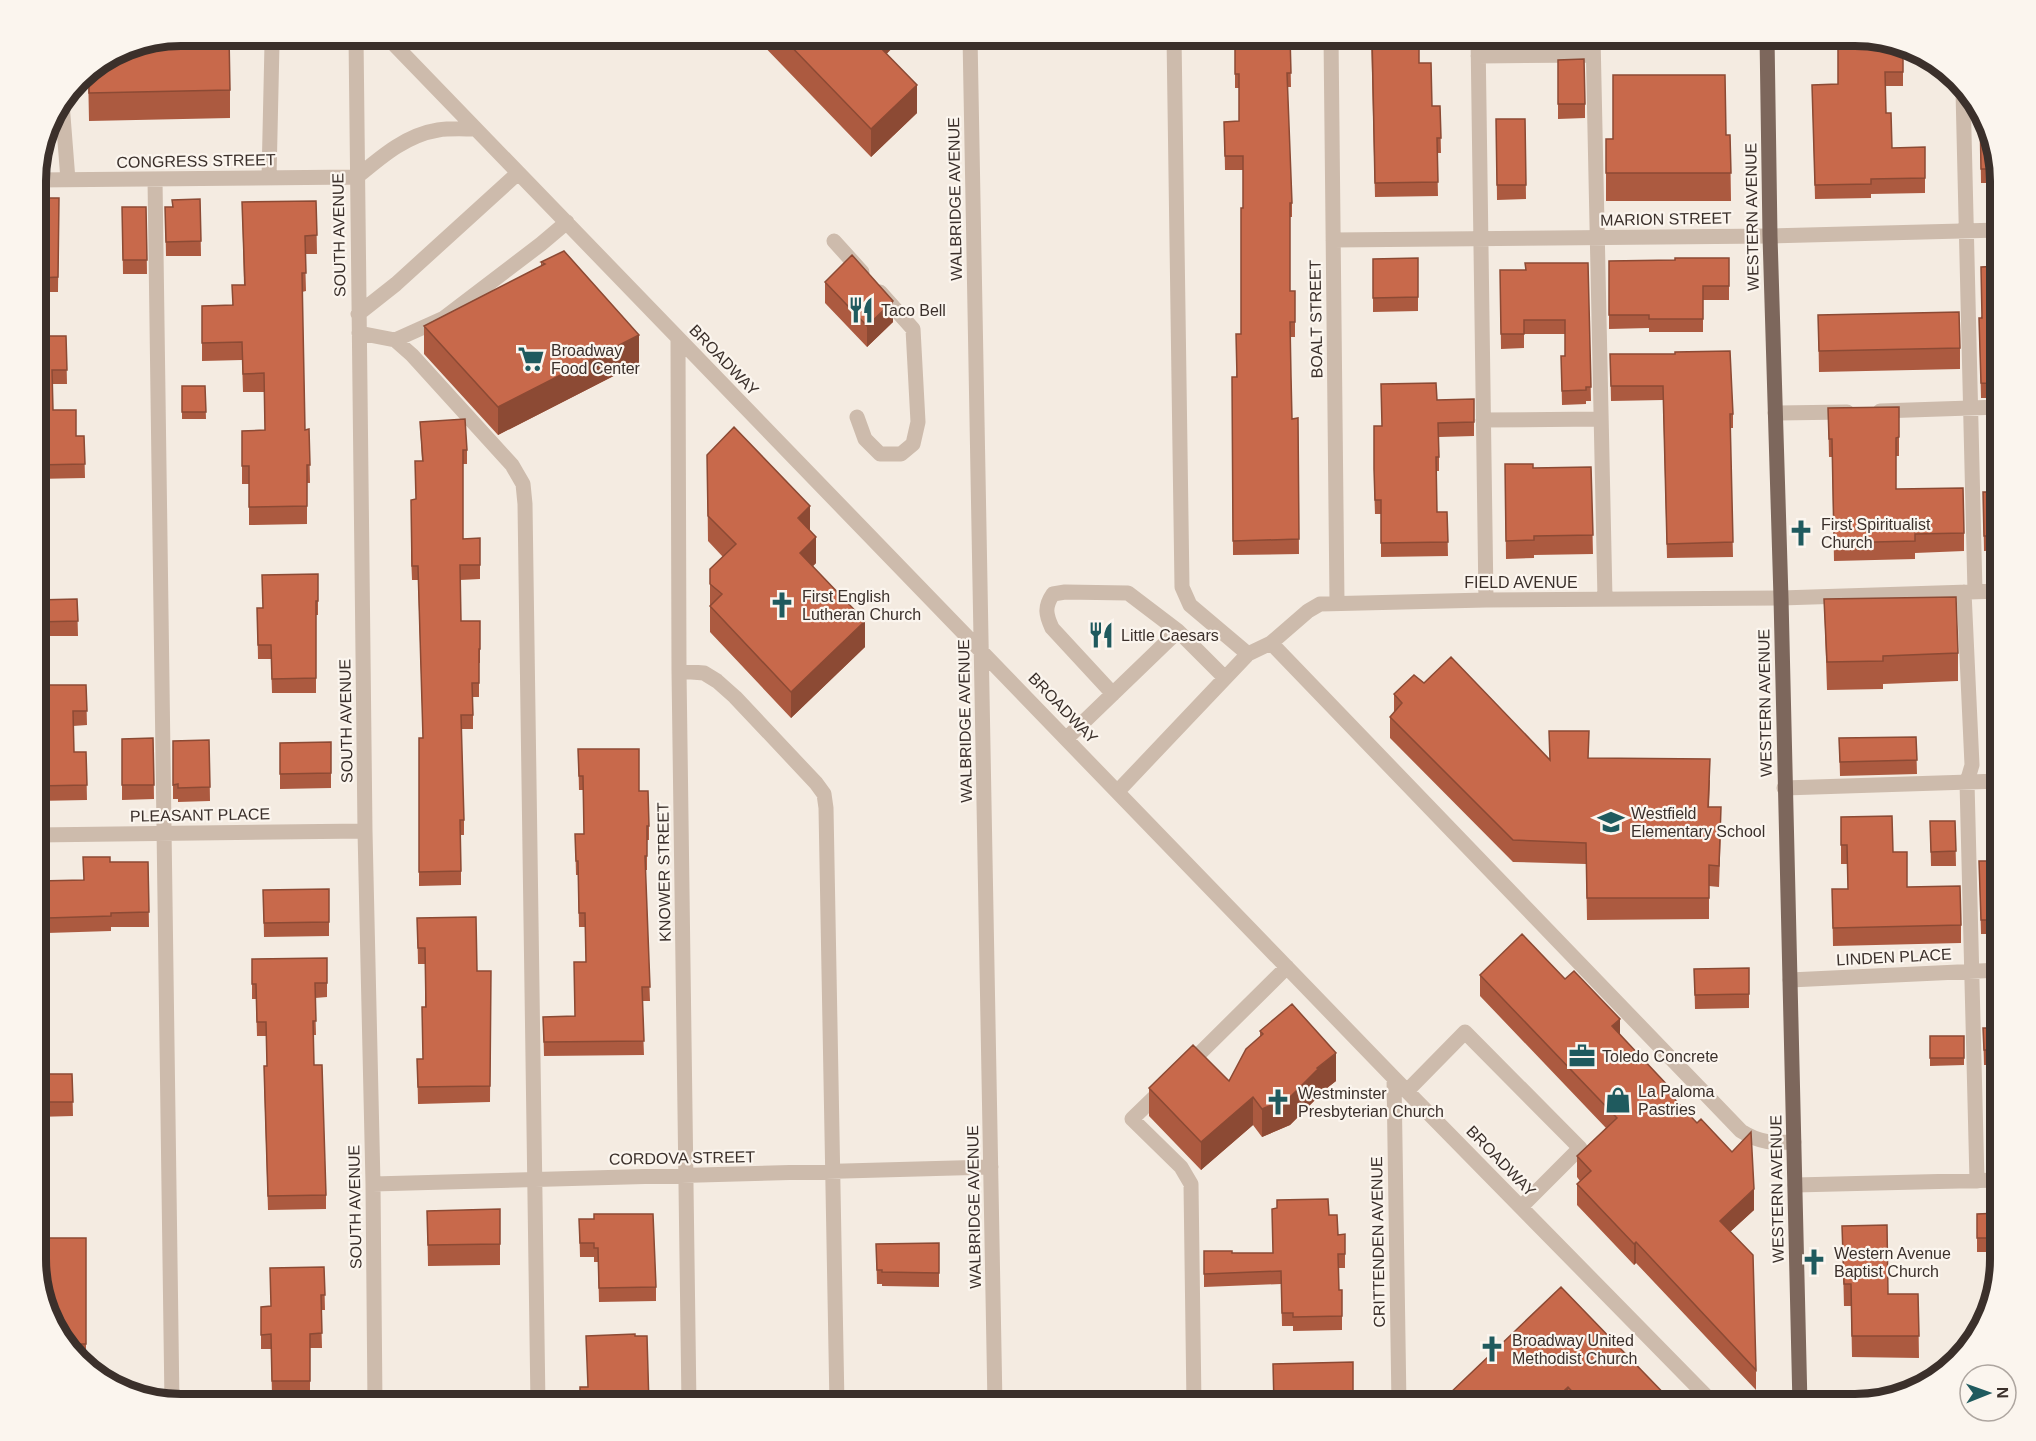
<svg xmlns="http://www.w3.org/2000/svg" width="2036" height="1441" font-family="Arial,sans-serif">
	<style>
		.lines { fill: none; stroke-linecap: round; stroke-linejoin: round }
		.minor { stroke: #cdbbac; stroke-width: 15 }
		.major { stroke: #7d675c; stroke-width: 15 }
		.wall { fill: #ac5a40 }
		.shaded-wall { fill: #8c4a34 }
		.building { fill: #c8694b; stroke: #8c4a34; stroke-width: 1.5 }
		.labels { text-anchor: middle; dominant-baseline: central; stroke-width: 4.5; stroke-linejoin: round; paint-order: stroke }
		.street-label { font-size: 16px; fill: #3b302b; stroke: #fbf5ee }
		.poi-label { font-size: 16px; fill: #3b302b; stroke: #fbf5ee; text-anchor: start }
		.rim { fill: none; stroke: #3b302b; stroke-width: 8 }
	</style>
	<rect width="100%" height="100%" fill="#f4ebe1"/>
	<g class="lines">
		<!-- minor -->
		<path class="minor" d="M266 36 272 44 269 178
			M356 36 365 831 373 1184 375 1405
			M386 36 1394 1078 1715 1405
			M970 36 995 1405
			M1174 36 1182 587 1190 605 1248 654
			M1331 36 1337 602
			M1478 36 1486 600
			M1593 36 1605 599
			M1478 56 1593 55
			M1963 91 1975 592
			M62 103 68 180
			M155 179 172 1404
			M36 180 357 177C381 157 406 135 438 130 450 128 464 129 476 129
			M1333 240 1770 236 2000 230
			M834 241 862 272
			M358 314 396 284 518 173
			M359 333 395 340 412 355 512 465 523 484 525 504 538 1405
			M678 339 679 671 689 1405
			M395 340 444 318 541 244 567 222
			M1880 411 2000 407
			M1775 413 1847 412
			M857 417 865 439 880 454H901L913 444 918 422 913 329 880 292
			M1483 420 1601 419
			M1964 592 1972 765 1967 782 1977 1181
			M1271 643 1741 1131C1760 1143 1772 1143 1794 1142
			M679 671 704 673 717 681 735 697 816 783 824 794 826 808 837 1405
			M1113 694 1052 628C1046 615 1044 607 1053 594L1065 592 1128 593 1178 631
			M1067 738 1178 631 1225 678
			M1784 788 2000 781
			M1118 791 1248 654 1271 643 1308 611 1320 604 1486 600 1781 598 2000 591
			M36 835 365 831
			M1790 980 2000 970
			M1186 1067 1287 967
			M1394 1078 1399 1405
			M1162 1090 1132 1119 1181 1167 1191 1184 1194 1405
			M1407 1091 1465 1032 1580 1148 1521 1207
			M373 1184 991 1167
			M1795 1185 2000 1180"/>
		<!-- major -->
		<path class="major" d="M1767 36 1770 236 1781 598 1800 1405"/>
	</g>
	<!-- wall -->
	<path class="wall" d="M754 36H903L886 54 917 113 871 157Z
		M1235 36H1290L1291 87H1287L1292 203V217H1290V291H1295V337H1290L1292 419 1298 418 1299 554 1233 555 1232 377H1236L1241 334 1243 208V170H1225L1224 122 1239 121V88H1235Z
		M1371 36 1419 63 1432 106H1440L1441 153H1437L1438 196 1375 197Z
		M1658 36H1709L1658 37Z
		M1903 45V86H1885L1886 113 1892 148 1925 147V193L1871 194V198L1815 199 1812 85 1838 84Z
		M126 47 230 90V118L89 121 88 70Z
		M1558 60 1585 104V118L1558 119Z
		M1980 111 1985 117 2000 183H1981Z
		M1496 119H1525L1526 199 1497 200Z
		M1730 135 1731 201H1606V139Z
		M36 198H59L58 292H42L43 336H66L67 384H52L53 410 76 436H84L85 478 36 479Z
		M200 199 201 256H166L165 207H173Z
		M316 201 317 254H305L306 291 302 292 305 430 309 429 310 483H307V524L249 525V484H242V431L265 430 264 392H243L242 360 202 361V306L232 305 244 285 242 202Z
		M122 207H146L147 274H123Z
		M1418 258V311L1373 312V259Z
		M1729 258V300H1703V332H1649V328L1609 329V261L1675 260Z
		M541 262 639 363 498 435 424 354V326L541 266Z
		M1588 263 1591 401H1586V404L1562 405 1561 356H1565V334H1524V348L1501 349 1500 270H1526Z
		M2000 266V398H1981L1979 318H1981Z
		M825 282 893 322 867 347 825 303Z
		M1818 315 1960 348V369L1819 372Z
		M1610 354H1675L1733 414V428H1730L1733 557 1667 558 1663 400 1611 401Z
		M182 386H205L206 419H182Z
		M1474 399V436L1439 437V471H1436L1437 512H1447L1448 556 1381 557V514H1375L1374 483 1382 426 1437 400Z
		M1899 407V456H1896V489L1964 533V551L1915 553V559L1834 561 1832 457H1829L1828 408Z
		M420 422 467 450V464H463V539L480 538V579L460 580 461 621H480V663H479V697H473V729H461L464 820V835H461V885L419 886V738H423L418 580H412L411 554 422 461Z
		M707 455 810 531 816 563 813 566 865 647 791 718 710 632V569L723 557 708 541Z
		M1505 464 1533 468 1591 467 1593 554 1534 555V558L1506 559Z
		M2000 485V550L1984 551 1983 492H1989Z
		M318 574V615H316V693H272L271 659H258L257 608H262Z
		M77 599 78 636H36V600Z
		M1824 599 1958 653V681L1883 684V689L1827 690Z
		M1424 683 1549 759 1589 758 1710 780 1709 807 1721 828 1719 887 1709 886V919L1587 920 1586 864 1513 862 1390 738V717L1394 713V694Z
		M36 685H86L87 725 73 726 74 752H86L87 800 36 801Z
		M1916 737 1917 774 1840 776 1839 738Z
		M153 738 154 799 122 800V739Z
		M209 740 210 801 178 802V799H173V741Z
		M331 742V788L280 789V743Z
		M578 749 639 791 649 826V840H647V870H645L650 1001H642L644 1055 544 1056 543 1017 575 1016 586 962 585 927H579L578 875H576L575 834H584L583 790H579Z
		M1841 817 1893 852 1907 887 1961 925V943L1833 946 1832 889H1848L1847 864H1841Z
		M1930 821H1955L1956 866H1931Z
		M36 858 38 881 83 880 110 862H148L149 927H111V931L47 933V923H36Z
		M1979 861H2000V934H1981Z
		M263 890 329 922V936L264 937Z
		M417 918 477 971H491L490 1102 418 1104 417 1059H423L425 1007V964H418Z
		M327 958V997L315 998 316 1035H314V1065L326 1195V1209L268 1210 264 1080V1066H267L266 1036H257L256 999H252V959Z
		M1749 968V1008L1695 1009 1694 969Z
		M1480 975 1620 1035 1671 1096 1754 1210 1730 1232 1756 1370V1390L1636 1263 1634 1265 1577 1205V1184L1580 1181 1577 1177V1156L1606 1128 1480 996Z
		M2000 999V1071H1988L1987 1065H1984L1983 1028H1987Z
		M1260 1031 1336 1081 1318 1095V1097L1290 1125 1262 1137 1253 1125 1201 1170 1149 1116V1088L1229 1081 1260 1037Z
		M1930 1036H1964V1065L1930 1066Z
		M36 1074H72L73 1116 36 1117Z
		M500 1209V1265L428 1266 427 1211Z
		M2000 1213 1987 1252H1977V1214Z
		M1329 1215 1338 1235 1345 1234V1268H1339V1290H1342V1330L1293 1331V1326H1282L1281 1284 1204 1287V1251L1232 1253H1273Z
		M579 1219 656 1287V1301L599 1302 598 1262H594V1257H580Z
		M1842 1226 1888 1294H1918L1919 1358 1852 1357 1851 1306H1844Z
		M86 1238V1359H79L55 1332Z
		M939 1243V1287L882 1286V1284H877L876 1244Z
		M324 1267 325 1310H321L322 1348H310V1395L272 1396 271 1349H261V1321L271 1306Z
		M1561 1287 1675 1405H1446V1397Z
		M1353 1362V1405H1273V1364Z"/>
	<!-- shaded-wall -->
	<path class="shaded-wall" d="M876 36H903V37L873 68V40Z
		M917 85V113L871 157V129Z
		M893 301V322L867 347V326Z
		M639 335V363L498 435V407Z
		M810 506V532L798 518Z
		M816 537V563L800 579V553Z
		M865 621V647L791 718V692Z
		M1620 1019V1039L1612 1026Z
		M1336 1053V1081L1318 1095V1097L1290 1125 1262 1137V1109L1317 1068Z
		M1253 1097V1125L1201 1170V1142Z
		M1754 1189V1210L1720 1241V1221Z
		M1636 1242V1263L1634 1265V1244Z
		M1568 1387V1405H1551V1403Z
		M1542 1394V1405H1531Z"/>
	<!-- building -->
	<path class="building" d="M181 36H229L230 90 89 93V70L126 47Z
		M781 36H876L873 40 917 85 871 129Z
		M1235 36H1290L1291 73H1287L1292 203H1290V291H1295V322H1290L1291 376 1292 419 1298 418 1299 539 1233 541 1232 377H1237L1236 334H1241V208H1243V156H1225L1224 122 1239 121V74H1235Z
		M1372 36H1419V63H1431L1432 106H1440L1441 138H1437L1438 182 1375 183Z
		M1903 45V72H1885L1886 113H1891L1892 148 1925 147V178L1871 179V184L1815 185 1812 85 1838 84V46Z
		M1584 59 1585 104H1558V60Z
		M1613 75H1725L1726 135H1730L1731 173H1606V139H1613Z
		M1980 111 1985 117 1997 169H1981Z
		M1496 119H1525L1526 185H1497Z
		M36 198H59L58 277 42 278 43 336H66L67 370H52L53 410H76V436H84L85 464 36 465Z
		M200 199 201 241 166 242 165 207H173L172 200Z
		M316 201 317 235 305 236 306 273H302L305 430 309 429 310 465H307V506L249 507V466H242V431L265 430 264 373 243 374 242 342 202 343V306L233 305 232 285H245L242 202Z
		M122 207H146L147 260H123Z
		M564 251 639 335 498 407 424 326 545 264 541 262Z
		M852 255 893 301 867 326 825 282Z
		M1418 258V297L1373 298V259Z
		M1675 258H1729V286H1703V319H1649V315H1609V261L1675 260Z
		M1525 263H1588L1591 387H1586V390L1562 391 1561 356H1565V320H1524V334H1501L1500 270H1526Z
		M2000 266V384L1981 383 1979 318H1982L1981 267Z
		M1959 312 1960 348 1819 351 1818 315Z
		M1730 351 1733 414H1730L1733 542 1667 544 1663 386H1611L1610 354H1675V352Z
		M1436 383 1437 400 1474 399V422L1438 423 1439 457H1436L1437 512H1447L1448 542 1381 543V500H1375L1374 469V426H1382L1381 384Z
		M182 386H205L206 412H182Z
		M1899 407V437L1896 438V489L1963 488 1964 533 1915 534V541L1834 543 1832 439H1829L1828 408Z
		M465 419 467 450H463V539L480 538V565H460L461 621H480V649H479V683H472L473 715H461L464 820H460L461 871 419 872V738H423L418 566H412L411 500 416 499 415 461H423L420 422Z
		M734 427 810 506 798 518 816 537 800 553 865 621 791 692 710 606 722 594 710 584V569L736 544 708 516 707 455Z
		M1505 464H1533V468L1591 467 1593 535 1534 536V540L1506 541Z
		M1988 485H2000V536H1984L1983 492H1989Z
		M318 574V601H316V678L272 679 271 645H258L257 608H263L262 575Z
		M1956 597 1958 653 1883 656V661L1827 662 1824 599Z
		M77 599 78 621 36 622V600Z
		M1451 657 1550 760 1549 731H1589L1588 758 1710 759 1708 807H1721L1719 866 1709 865V898H1587L1586 843 1513 840 1390 717 1402 703 1394 694 1414 675 1424 683Z
		M36 685H86L87 711H73L74 752H86L87 785 36 786Z
		M1916 737 1917 760 1840 762 1839 738Z
		M153 738 154 785H122V739Z
		M209 740 210 787 178 788V784L173 785V741Z
		M331 742V773L280 774V743Z
		M578 749H639V791H648L649 826H647V856H645L650 987H642L644 1041 544 1042 543 1017 575 1016 574 962H586L585 913H579L578 861H576L575 834H584L583 776H579Z
		M1892 816 1893 852H1907V887L1960 886 1961 925 1833 928 1832 889H1848L1847 845H1841V817Z
		M1930 821H1955L1956 851 1931 852Z
		M83 857H110V862H148L149 912 111 913V916L47 918V909H36V858H37L38 881 84 880Z
		M1979 861H2000V920H1981Z
		M329 889V922L264 923 263 890Z
		M476 917 477 971H491L490 1086 418 1087 417 1059H423L422 1007H426L425 948H418L417 918Z
		M1522 934 1565 979 1574 971 1620 1019 1612 1026 1671 1089 1668 1092 1697 1123 1701 1119 1732 1152 1751 1132 1754 1189 1720 1221 1753 1255 1756 1370 1636 1242 1634 1244 1577 1184 1591 1171 1577 1156 1617 1118 1480 975Z
		M327 958V983H315L316 1021H313L314 1065H322L326 1195 268 1196 264 1066H267L266 1022H257L256 984H252V959Z
		M1749 968V994L1695 995 1694 969Z
		M1987 999H2000V1056H1988L1987 1050H1984L1983 1028H1987Z
		M1292 1004 1336 1053 1317 1068 1318 1069 1290 1097 1262 1109 1253 1097 1201 1142 1149 1088 1193 1045 1229 1081 1246 1049 1263 1034 1260 1031Z
		M1930 1036H1964V1058H1930Z
		M36 1074H72L73 1102H36Z
		M1328 1199 1329 1215H1337L1338 1235 1345 1234V1254H1338L1339 1290H1342V1316L1293 1317V1313H1282L1281 1271 1204 1274V1251H1232V1253H1273L1272 1209 1277 1208V1200Z
		M500 1209V1244L428 1245 427 1211Z
		M2000 1213V1260L1992 1306 1987 1316V1238H1977V1214Z
		M594 1214H653L656 1287 599 1288 598 1248H594V1243H580L579 1219H594Z
		M1887 1225 1888 1294H1918L1919 1336H1852L1851 1284H1844L1842 1226Z
		M36 1238H86V1344H78L79 1359 55 1332 36 1269Z
		M939 1243V1273L882 1272V1270H877L876 1244Z
		M324 1267 325 1295H321L322 1333 310 1334V1381H272L271 1334 261 1335V1307L271 1306 270 1268Z
		M1561 1287 1675 1405H1585L1568 1387 1551 1403 1542 1394 1531 1405H1454L1446 1397Z
		M635 1334V1336H647L649 1405H580V1387H588L586 1336Z
		M1353 1362V1393L1332 1394V1405H1274L1273 1364Z
		M474 1401V1405H424V1403Z"/>
	<!-- icons -->
	<defs>
		<g id="restaurant-bare" transform="scale(2.07)"><path d="M-5-6h1v4h1v-4h1v4h1v-4h1v5L-1.5 .5V6h-2V.5L-5-1ZM5-6V6H3V1.5H1.5Q1.5-4 5-6Z" fill="#1f5a5e" stroke="#fbf5ee" stroke-width="2.5" paint-order="stroke"/></g>
		<g id="supermarket-bare" transform="scale(2.07)"><path d="M-6-5.5h2.5l.6 2H6L4.5 2H-2.5L-4.4-4H-6ZM-1.5 3.2a1.3 1.3 0 1 0 .1 0ZM3 3.2a1.3 1.3 0 1 0 .1 0Z" fill="#1f5a5e" stroke="#fbf5ee" stroke-width="2.5" paint-order="stroke"/></g>
		<g id="church-bare" transform="scale(2.07)"><path d="M-1.2-6h2.4v3.5h3.3v2.4h-3.3V6h-2.4V-.1h-3.3v-2.4h3.3Z" fill="#1f5a5e" stroke="#fbf5ee" stroke-width="2.5" paint-order="stroke"/></g>
		<g id="school-bare" transform="scale(2.07)"><path d="M0-5L7-2L0 1L-7-2ZM-4 1L0 2.5L4 1V4Q0 6-4 4Z" fill="#1f5a5e" stroke="#fbf5ee" stroke-width="2.5" paint-order="stroke"/></g>
		<g id="office-bare" transform="scale(2.07)"><path d="M-6-3h4V-5.5h4V-3h4V5H-6ZM-1-4.5V-3h2v-1.5ZM-6 0V1H6V0Z" fill="#1f5a5e" stroke="#fbf5ee" stroke-width="2.5" paint-order="stroke"/></g>
		<g id="shop-bare" transform="scale(2.07)"><path d="M-5-2.5h2.3a2.7 3.5 0 0 1 5.4 0H5L5.5 6h-11ZM-1.5-2.5h3a1.5 2.3 0 0 0-3 0Z" fill="#1f5a5e" stroke="#fbf5ee" stroke-width="2.5" paint-order="stroke"/></g>
	</defs>
	<g fill-rule="evenodd">
		<use href="#restaurant-bare" x="861" y="310"/>
		<use href="#supermarket-bare" x="531" y="359"/>
		<use href="#church-bare" x="1801" y="533"/>
		<use href="#church-bare" x="782" y="605"/>
		<use href="#restaurant-bare" x="1101" y="635"/>
		<use href="#school-bare" x="1611" y="822"/>
		<use href="#office-bare" x="1582" y="1056"/>
		<use href="#shop-bare" x="1618" y="1100"/>
		<use href="#church-bare" x="1278" y="1102"/>
		<use href="#church-bare" x="1814" y="1262"/>
		<use href="#church-bare" x="1492" y="1349"/>
	</g>
	<g class="labels">
		<!-- street labels -->
		<g class="street-label">
			<text transform="translate(196 161) rotate(-1)">CONGRESS STREET</text>
			<text transform="translate(955 199) rotate(-91)">WALBRIDGE AVENUE</text>
			<text transform="translate(1752 217) rotate(-91)">WESTERN AVENUE</text>
			<text transform="translate(1666 219) rotate(-1)">MARION STREET</text>
			<text transform="translate(339 235) rotate(-91)">SOUTH AVENUE</text>
			<text transform="translate(1316 319) rotate(-91)">BOALT STREET</text>
			<text transform="translate(724 360) rotate(46)">BROADWAY</text>
			<text x="1521" y="582">FIELD AVENUE</text>
			<text transform="translate(1765 703) rotate(-91)">WESTERN AVENUE</text>
			<text transform="translate(1063 708) rotate(46)">BROADWAY</text>
			<text transform="translate(346 721) rotate(-91)">SOUTH AVENUE</text>
			<text transform="translate(965 721) rotate(-91)">WALBRIDGE AVENUE</text>
			<text transform="translate(200 815) rotate(-1)">PLEASANT PLACE</text>
			<text transform="translate(664 872) rotate(-91)">KNOWER STREET</text>
			<text transform="translate(1894 957) rotate(-3)">LINDEN PLACE</text>
			<text transform="translate(682 1158) rotate(-1)">CORDOVA STREET</text>
			<text transform="translate(1501 1161) rotate(46)">BROADWAY</text>
			<text transform="translate(1777 1189) rotate(-91)">WESTERN AVENUE</text>
			<text transform="translate(355 1207) rotate(-91)">SOUTH AVENUE</text>
			<text transform="translate(974 1207) rotate(-91)">WALBRIDGE AVENUE</text>
			<text transform="translate(1378 1242) rotate(-91)">CRITTENDEN AVENUE</text>
		</g>
		<!-- poi labels -->
		<g class="poi-label">
			<text x="881" y="310">Taco Bell</text>
			<text x="551" y="350">Broadway<tspan x="551" dy="18">Food Center</tspan></text>
			<text x="1821" y="524">First Spiritualist<tspan x="1821" dy="18">Church</tspan></text>
			<text x="802" y="596">First English<tspan x="802" dy="18">Lutheran Church</tspan></text>
			<text x="1121" y="635">Little Caesars</text>
			<text x="1631" y="813">Westfield<tspan x="1631" dy="18">Elementary School</tspan></text>
			<text x="1602" y="1056">Toledo Concrete</text>
			<text x="1638" y="1091">La Paloma<tspan x="1638" dy="18">Pastries</tspan></text>
			<text x="1298" y="1093">Westminster<tspan x="1298" dy="18">Presbyterian Church</tspan></text>
			<text x="1834" y="1253">Western Avenue<tspan x="1834" dy="18">Baptist Church</tspan></text>
			<text x="1512" y="1340">Broadway United<tspan x="1512" dy="18">Methodist Church</tspan></text>
		</g>
	</g>
	<!-- crop -->
	<path d="M0 0H2036V1441H0ZM181 46H1855A135 135 0 0 1 1990 181V1259A135 135 0 0 1 1855 1394H181A135 135 0 0 1 46 1259V181A135 135 0 0 1 181 46Z" fill="#fbf5ee" fill-rule="evenodd"/>
	<path class="rim" d="M181 46H1855A135 135 0 0 1 1990 181V1259A135 135 0 0 1 1855 1394H181A135 135 0 0 1 46 1259V181A135 135 0 0 1 181 46Z"/>
	<!-- north arrow -->
	<g transform="translate(1988 1393) rotate(89)"><circle r="28" fill="#fbf5ee" stroke="#aea6a0" stroke-width="1.5"/>
	<path d="M0-4.5L10 22L0 15L-10 22Z" fill="#1f5a5e"/>
	<text y="-9" font-size="16" font-weight="bold" text-anchor="middle" fill="#3b302b">N</text>
	</g>
</svg>
